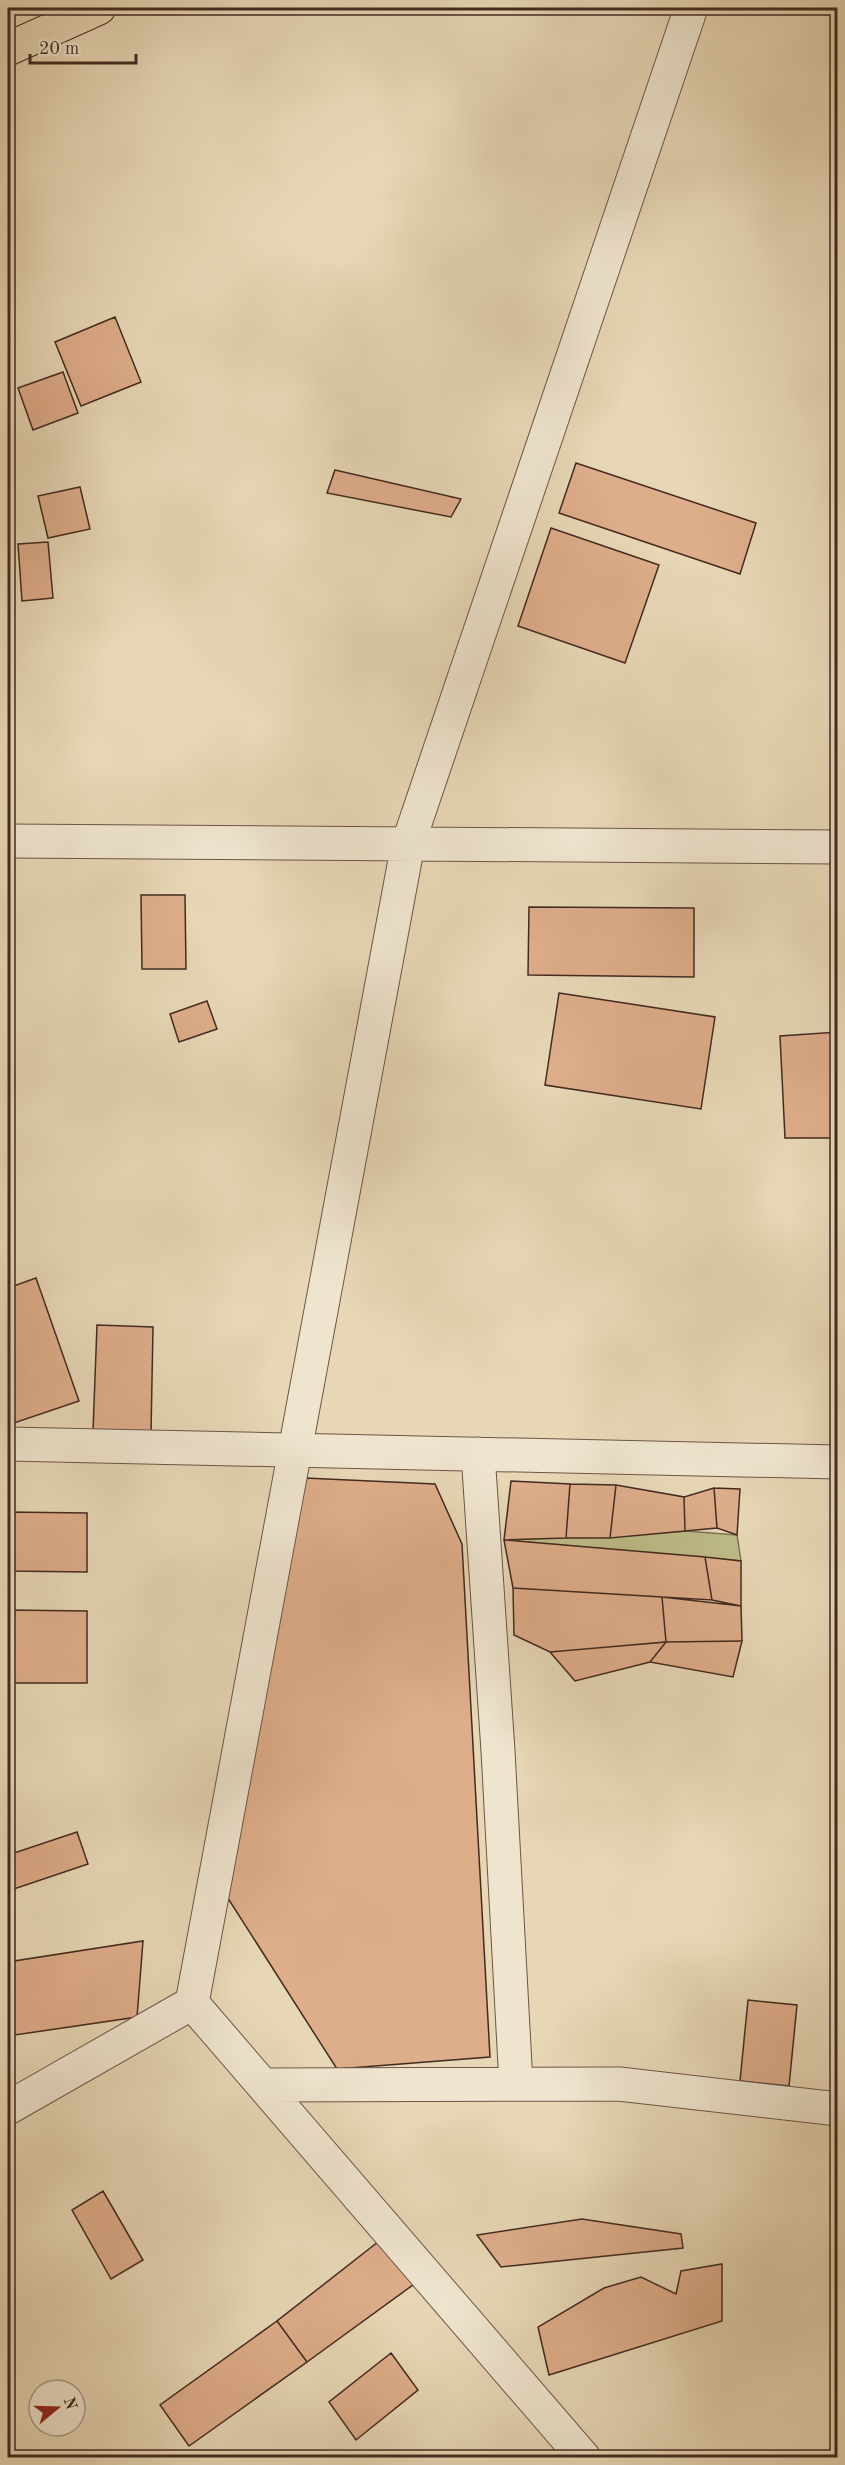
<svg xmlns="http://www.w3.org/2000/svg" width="845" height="2465" font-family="'Old Standard TT',serif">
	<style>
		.green { fill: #bdbc88; stroke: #807354; stroke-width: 1.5 }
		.building { fill: #dead8a; stroke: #432a21; stroke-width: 1.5 }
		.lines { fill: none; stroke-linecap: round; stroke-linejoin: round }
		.minor-casing { stroke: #6c5546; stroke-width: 35 }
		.major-casing { stroke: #432a21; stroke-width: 35 }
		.minor { stroke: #efe5cf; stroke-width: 33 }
		.major { stroke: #e7d7b5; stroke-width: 33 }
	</style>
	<rect width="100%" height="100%" fill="#e7d7b5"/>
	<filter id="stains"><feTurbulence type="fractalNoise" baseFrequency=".00333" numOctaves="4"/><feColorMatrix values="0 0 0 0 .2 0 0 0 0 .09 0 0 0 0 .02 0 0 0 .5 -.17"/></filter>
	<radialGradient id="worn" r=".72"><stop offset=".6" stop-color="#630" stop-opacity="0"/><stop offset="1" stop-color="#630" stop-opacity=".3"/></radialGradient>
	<!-- green -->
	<path class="green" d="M685 1531 737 1535 741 1561 504 1540Z"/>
	<!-- building -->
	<path class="building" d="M115 317 141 382 81 406 55 342Z
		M63 372 78 413 33 430 18 388Z
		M576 463 756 523 740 574 559 513Z
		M335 470 461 499 451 517 327 493Z
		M80 487 90 529 48 538 38 496Z
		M551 528 659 565 625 663 518 626Z
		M48 542 53 598 22 601 18 544Z
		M141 895H185L186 969H142Z
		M529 907 694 908V977L528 975Z
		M559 993 715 1017 701 1109 545 1085Z
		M207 1001 217 1029 179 1042 170 1014Z
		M838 1032 836 1138H785L780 1036Z
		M36 1278 79 1401 8 1425V1288Z
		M97 1325 153 1327 151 1433 93 1431Z
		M305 1478 435 1484 462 1544 490 2057 337 2069 224 1892Z
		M511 1481 570 1484 566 1538 504 1540Z
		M570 1484 616 1485 610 1538H566Z
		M616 1485 684 1497 685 1531 610 1538Z
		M714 1488 740 1489 737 1535 717 1528Z
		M714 1488 717 1528 685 1531 684 1497Z
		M8 1512 87 1513V1572L8 1571Z
		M504 1540 705 1557 712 1600 513 1588Z
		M705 1557 741 1561V1606L712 1600Z
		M513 1588 662 1597 666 1642 550 1652 514 1635Z
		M662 1597 741 1606 742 1641 666 1642Z
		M8 1610 87 1611V1683H8Z
		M742 1641 733 1677 650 1662 666 1642Z
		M666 1642 650 1662 575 1681 550 1652Z
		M77 1832 88 1864 8 1891V1855Z
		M143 1941 137 2017 8 2036V1962Z
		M748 2000 797 2005 789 2086 740 2081Z
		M103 2191 143 2260 111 2279 72 2210Z
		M582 2219 681 2234 683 2248 501 2267 477 2235Z
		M383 2238 417 2282 307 2362 277 2321Z
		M722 2264V2321L549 2375 538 2327 604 2288 641 2277 676 2294 681 2271Z
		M277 2321 307 2362 189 2446 160 2405Z
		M391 2353 418 2390 356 2440 329 2402Z"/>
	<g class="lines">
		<!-- minor casing -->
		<g class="minor-casing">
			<path id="minor" d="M8 841 838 847
				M8 1444 838 1462
				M478 1454 498 1751 516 2084
				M192 2003 408 844 691 8
				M263 2085 619 2084 838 2109
				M8 2108 192 2003 584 2458"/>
		</g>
		<!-- major casing -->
		<g class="major-casing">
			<path id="major" d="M8 49 99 8"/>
		</g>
		<!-- minor -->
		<use href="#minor" class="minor"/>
		<!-- major -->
		<use href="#major" class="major"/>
	</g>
	<!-- margin -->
	<rect width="845" height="2465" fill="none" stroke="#e7d7b5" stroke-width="30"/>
	<rect x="9" y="9" width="827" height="2447" fill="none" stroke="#432a21" stroke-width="3"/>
	<rect x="15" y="15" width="815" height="2435" fill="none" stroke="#432a21" stroke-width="1.5"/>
	<!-- north arrow -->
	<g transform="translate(57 2408) rotate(71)"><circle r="28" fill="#efe5cf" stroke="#aa9a89" stroke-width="1.5"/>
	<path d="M0-4.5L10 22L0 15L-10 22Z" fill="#8f2418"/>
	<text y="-9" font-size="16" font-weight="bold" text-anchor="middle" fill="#432a21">N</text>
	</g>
	<!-- scale -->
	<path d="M30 54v9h106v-9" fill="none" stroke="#432a21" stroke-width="3"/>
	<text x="39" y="54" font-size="18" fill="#432a21" stroke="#efe5cf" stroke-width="4.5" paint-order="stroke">20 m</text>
	<rect width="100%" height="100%" filter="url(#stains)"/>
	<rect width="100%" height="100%" fill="url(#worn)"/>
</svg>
